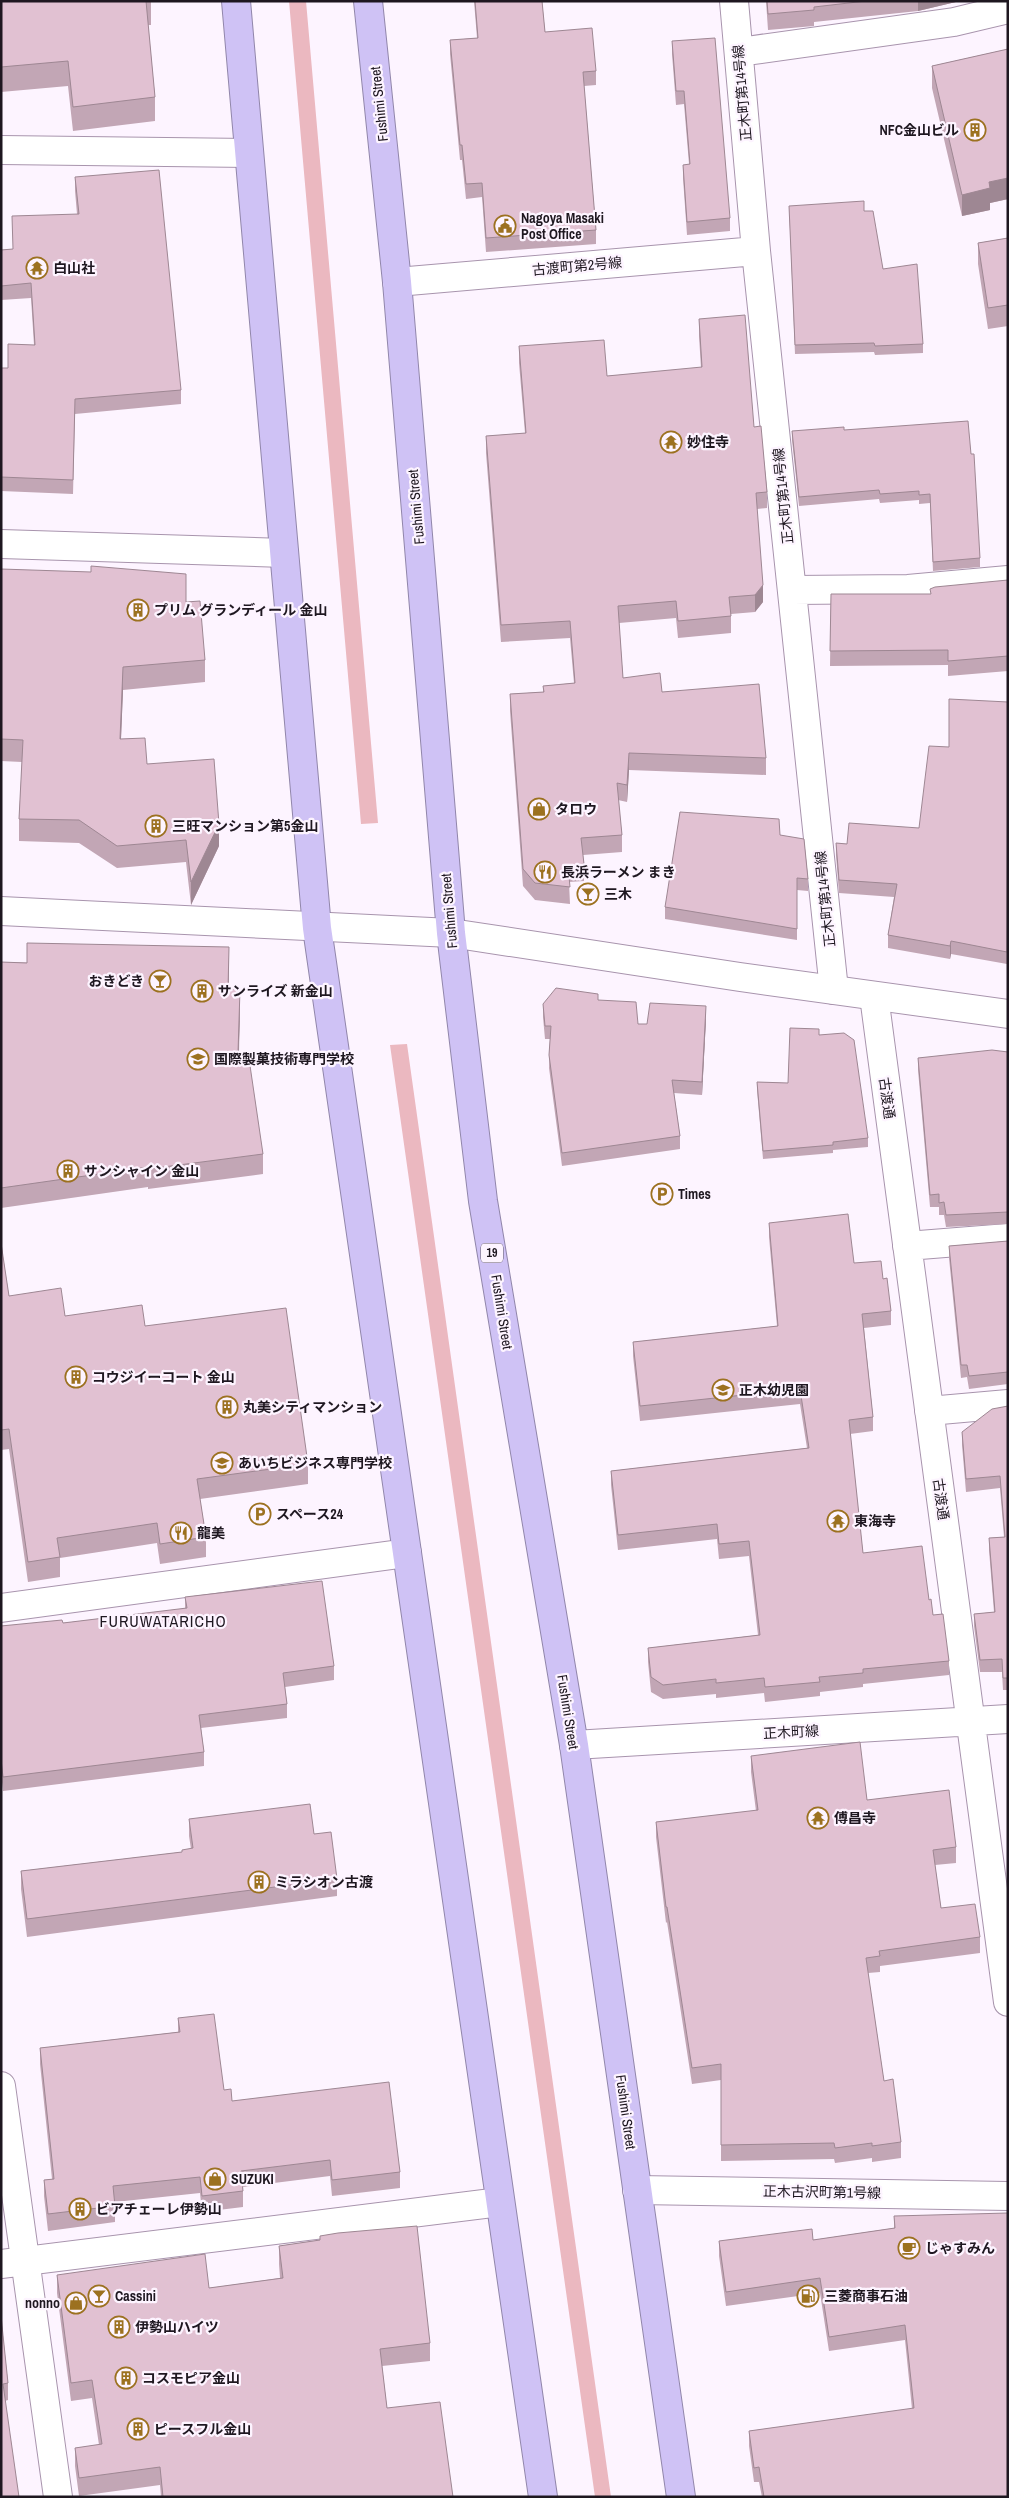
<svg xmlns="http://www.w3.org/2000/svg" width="1009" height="2498" font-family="'Archivo Narrow','Noto Sans JP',sans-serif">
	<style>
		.grass { fill: #ebb8c0 }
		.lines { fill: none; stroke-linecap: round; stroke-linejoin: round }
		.street-casing { stroke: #a894ad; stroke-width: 30 }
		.secondary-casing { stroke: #a894ad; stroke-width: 30 }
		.highway-casing { stroke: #9186aa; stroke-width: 30 }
		.street { stroke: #fff; stroke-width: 28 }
		.secondary { stroke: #fff; stroke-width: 28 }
		.highway { stroke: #cfc2f5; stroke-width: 28 }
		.wall { fill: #c2a6b5 }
		.shaded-wall { fill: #9e8793 }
		.building { fill: #e1c1d2; stroke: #9e8793 }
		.labels { text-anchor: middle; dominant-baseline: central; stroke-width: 4.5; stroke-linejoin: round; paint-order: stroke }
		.shield { fill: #fdf4ff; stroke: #615963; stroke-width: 1 }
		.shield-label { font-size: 12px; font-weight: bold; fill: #1e1720 }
		.street-label { font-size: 14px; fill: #1e1720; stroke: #fdf4ff }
		.poi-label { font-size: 14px; font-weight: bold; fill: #1e1720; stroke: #fdf4ff; text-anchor: start }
		.quarter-label { font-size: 16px; letter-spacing: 1px; fill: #1e1720; stroke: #fdf4ff }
	</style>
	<rect width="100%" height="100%" fill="#fdf4ff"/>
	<!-- grass -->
	<path class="grass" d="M289 1H306L378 823 361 824Z
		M407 1044 611 2497H595L390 1045Z"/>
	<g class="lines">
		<!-- street casing -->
		<g class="street-casing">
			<path id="street" d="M734 1 756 251 834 990
				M739 52 954 22 1008 9
				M1 150 249 153
				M397 282 756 251
				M1 544 284 553
				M793 590 908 589 1008 580
				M874 996 1008 2002
				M907 1246 1008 1238
				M929 1411 1008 1404
				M1 1608 407 1553
				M574 1745 1008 1719
				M1 2086 58 2497
				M637 2190 1008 2196
				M1 2264 500 2202"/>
		</g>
		<!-- secondary casing -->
		<g class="secondary-casing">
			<path id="secondary" d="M1 911 451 933 740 977 1008 1014"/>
		</g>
		<!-- highway casing -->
		<g class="highway-casing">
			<path id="highway" d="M236 1 317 928 543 2497
				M368 1 397 282 451 933 483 1201 574 1745 681 2497"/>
		</g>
		<!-- street -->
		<use href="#street" class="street"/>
		<!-- secondary -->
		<use href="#secondary" class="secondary"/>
		<!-- highway -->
		<use href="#highway" class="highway"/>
	</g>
	<!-- wall -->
	<path class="wall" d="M1 1H151V25H148L155 97V121L73 131 68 86 1 92Z
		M474 1H542L545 32 596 71V85L584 86 596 230V244L486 252 482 197 466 199 462 160H460L450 54V40L477 38Z
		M766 1H960L918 11 814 22V26L768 30Z
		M672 41 730 218V231L687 235 683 178V165L689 164 684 104 676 105 672 54Z
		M1008 49V199L990 203V210L962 216 932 88V66Z
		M75 177 181 390V404L75 414 73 494 1 491V368H8L34 345 31 298 1 300V250L13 249 77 214 75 191Z
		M789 206 864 211 883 269 923 344V353L875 355 874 352 795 354Z
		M1008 238V326L988 329 978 264V243Z
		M699 319 754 427 767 492V508L757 509 763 602 755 612 731 614V633L678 638 676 618 619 623 623 678 662 692 766 758V775L629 770 627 802 618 800 622 835V852L583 855 584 864V881L569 882 570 904 535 900 523 886 510 711V694L543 692V686L574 683 570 638 501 642 486 453V436L525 433 519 363V346L607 376 701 368 699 336Z
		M844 430 971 454 980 558V567L933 571 930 503 919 504V500L880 503 879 499 799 506 792 440V431Z
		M1 569 186 602 205 660V682L123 690 121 739 147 764 219 846 191 905 186 862 117 868 79 843 19 841V819L22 762 1 761Z
		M1008 580V671L948 676V665L830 666 831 594H930Z
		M1008 702 1007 964 951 954 950 959 888 948V935L894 897 839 893 836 855V843L847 844 919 828 949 747Z
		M780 835 808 879V891L797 890V940L665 919V907Z
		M1 962 229 967V989L240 1009 239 1053 263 1154V1174L148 1189V1187L1 1208Z
		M598 1000 638 1024H647L706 1019 702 1095 674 1093 680 1136V1149L562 1166 549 1068 550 1039H545L543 1017V1004Z
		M819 1035 868 1138V1147L833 1150V1153L763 1159 757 1090V1082L788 1083Z
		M1008 1052V1224L946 1227 944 1215H939V1207H930L918 1070V1058Z
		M769 1223 883 1279 891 1311V1325L864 1328 873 1417V1431L850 1434 863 1553 929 1600 933 1615 949 1661V1675L863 1684V1687L820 1692V1696L765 1702 764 1693 716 1698V1694L663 1699 651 1692 648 1662V1648L758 1635 749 1556 719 1559 717 1539 618 1550 611 1485V1471L807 1448 800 1404 640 1421 633 1356V1342L777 1326 769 1237Z
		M1008 1241V1384L969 1389 967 1377 961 1378 949 1258V1246Z
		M1 1243 9 1296 65 1316 145 1326 308 1464V1484L200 1499 206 1537V1557L160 1564 157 1543 60 1558V1577L28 1582 9 1449 1 1450Z
		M1008 1406V1690H1003L1002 1672H980L974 1626V1614L994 1612 989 1550V1538L1004 1537 1000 1488 966 1492 962 1445V1432Z
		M185 1597 334 1666V1680L285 1687 287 1704V1718L201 1728 204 1752V1766L3 1791 1 1773V1626L63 1623 185 1609Z
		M751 1756 867 1800 956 1847V1863L935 1865 941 1908 980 1937V1953L880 1966V1972L868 1973 884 2081 901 2142V2158L872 2162V2158L835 2163 834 2159 721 2161V2080L692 2084 667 1922 666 1923 656 1837V1822L756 1811 751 1772Z
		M189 1819 314 1834 337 1879V1896L27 1937 21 1889V1871L182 1852 191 1849 189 1836Z
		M178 2018 224 2090 232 2101 400 2172V2188L332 2196 330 2176 243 2187V2207L202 2212 200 2193 115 2202V2222L48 2231 44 2196V2180L52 2179 40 2064V2048L178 2032Z
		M894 2216 1008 2497H762L759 2482H754L749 2446V2431L912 2409 905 2340 829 2351 820 2293 726 2306 719 2256V2241L813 2240 894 2228Z
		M320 2236 430 2343V2361L382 2366 387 2408 453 2497H161L160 2485 79 2496 75 2466V2448L99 2445 92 2398 71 2401 57 2293V2275L209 2288 280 2278 279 2264V2246L320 2240Z
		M1 2316 8 2383V2400L5 2401 1 2497Z"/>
	<!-- shaded-wall -->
	<path class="shaded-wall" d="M918 1H960L918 11Z
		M1008 178V199L990 203V210L962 216V195L989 182Z
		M763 585V602L755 612V595Z
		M123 667V690L120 762V739Z
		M629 753V770L627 802V785Z
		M219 824V846L191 905V882Z
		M951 941V954L950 959V946Z
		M229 947V967L228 1009V989Z
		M240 989V1009L238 1074V1053Z
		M706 1006V1019L702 1095V1082Z"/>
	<!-- building -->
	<path class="building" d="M1 1H146L155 97 73 107 68 61 1 67Z
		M475 1H542L545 32 592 28 596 71 583 72 596 230 486 238 482 183 466 184 462 145H460L450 40 478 38Z
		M767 1H866L814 7V10L768 14Z
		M715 38 730 218 687 222 683 165 690 164 684 91H676L672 41Z
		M1008 49V178L989 182 990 188 962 195 932 66Z
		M159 170 181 390 75 399 73 480 1 477V368H8V344L35 345 31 283 1 286V250L13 249 12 216 79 214 75 177Z
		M864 201V211H873L883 269 917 264 923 344 875 346 874 343 795 345 789 206Z
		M1008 238V305L988 308 978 243Z
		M745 315 754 427 761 426 767 492 756 493 763 585 755 595 729 597 731 616 678 621 676 601 618 606 623 678 660 673 662 692 759 684 766 758 629 753 627 785 617 783 622 835 581 838 584 864 568 866 570 887 535 883 523 869 510 694 544 692 543 686 575 683 570 621 501 625 486 436 526 433 519 346 604 340 607 376 702 367 699 319Z
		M968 421 971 454H974L980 558 933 562 930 494 919 495V491L880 494 879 490 799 497 792 431 844 427V430Z
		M91 566 186 574V602L200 601 205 660 123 667 120 739 145 738 147 764 214 759 219 824 191 882 186 840 117 846 79 820 19 819 23 740 1 739V569L91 572Z
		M1008 580V656L948 661V650L830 651 831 594H931L930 589 935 587Z
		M949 699 1008 702 1007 952 951 941 950 946 888 935 897 884 839 880 836 843 847 844 849 823 919 828 929 746 949 747Z
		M680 812 779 819 780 835 804 839 808 879 797 878V929L665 907Z
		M27 943 229 947 228 989H240L238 1053 248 1052 263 1154 148 1169V1167L1 1188V962L27 963Z
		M556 988 598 994V1000L636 1002 638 1024H647L650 1003 706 1006 702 1082 672 1080 680 1136 562 1153 549 1055 551 1026H545L543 1004Z
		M790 1028 819 1029V1035L844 1033 854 1040 868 1138 833 1142V1145L763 1151 757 1082 788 1083Z
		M992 1050 1008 1052V1212L946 1215 944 1202 939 1203V1194L930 1195 918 1058Z
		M848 1214 854 1263 881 1261 883 1279 887 1278 891 1311 862 1314 873 1417 849 1420 863 1553 922 1546 929 1600 931 1599 933 1615 943 1614 949 1661 863 1669V1673L819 1677 820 1682 765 1687 764 1678 716 1683V1679L663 1685 651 1677 648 1648 760 1635 749 1541 719 1544 717 1524 618 1535 611 1471 809 1448 800 1389 640 1406 633 1342 778 1326 769 1223Z
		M1008 1241V1372L969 1376 967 1365H961L949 1246Z
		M1 1243 9 1296 61 1288 65 1316 142 1305 145 1326 286 1308 308 1464 197 1479 206 1537 160 1544 157 1523 57 1538 60 1557 28 1562 9 1429 1 1430Z
		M1008 1406V1678H1003L1002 1659 980 1660 974 1614 995 1612 989 1538 1005 1537 1000 1476 966 1479 962 1432 992 1409Z
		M322 1581 334 1666 283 1673 287 1704 199 1715 204 1752 3 1777 1 1759V1626L62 1620 63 1623 187 1608 185 1597Z
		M860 1742 867 1800 949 1790 956 1847 933 1850 941 1908 975 1904 980 1937 879 1951 880 1956 866 1958 884 2081 893 2079 901 2142 872 2146V2143L835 2148 834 2143 721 2145V2064L692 2068 667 1907H666L656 1822 758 1810 751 1756Z
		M310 1804 314 1834 331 1832 337 1879 27 1919 21 1871 182 1852V1850L193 1848 189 1819Z
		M214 2014 224 2090 231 2089 232 2101 389 2082 400 2172 332 2180 330 2160 241 2171 243 2191 202 2196 200 2177 113 2186 115 2206 48 2214 44 2180 54 2179 40 2048 180 2032 178 2018Z
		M1008 2213V2497H764L759 2467 754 2468 749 2431 914 2408 905 2325 829 2337 820 2278 726 2292 719 2241 812 2229 813 2240 895 2228 894 2216Z
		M417 2226 430 2343 380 2349 387 2408 440 2402 453 2497H163L160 2467 79 2478 75 2448 102 2444 92 2380 71 2383 57 2275 205 2254 209 2288 283 2278 279 2246 320 2240V2236L338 2233Z
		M1 2316 8 2383 3 2384 19 2497H1Z"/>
	<!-- icons -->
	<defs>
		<g id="building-ring" transform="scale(1.125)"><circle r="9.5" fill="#fdf4ff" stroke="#9c7120" stroke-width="1.5"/><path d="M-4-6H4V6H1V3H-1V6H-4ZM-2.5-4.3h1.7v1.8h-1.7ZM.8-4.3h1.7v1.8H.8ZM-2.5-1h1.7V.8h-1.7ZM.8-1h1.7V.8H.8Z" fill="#9c7120"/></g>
		<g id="civic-ring" transform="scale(1.125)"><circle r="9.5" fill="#fdf4ff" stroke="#9c7120" stroke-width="1.5"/><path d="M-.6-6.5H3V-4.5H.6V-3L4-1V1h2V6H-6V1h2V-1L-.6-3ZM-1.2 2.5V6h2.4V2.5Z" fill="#9c7120"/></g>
		<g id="temple-ring" transform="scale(1.125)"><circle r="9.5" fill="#fdf4ff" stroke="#9c7120" stroke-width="1.5"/><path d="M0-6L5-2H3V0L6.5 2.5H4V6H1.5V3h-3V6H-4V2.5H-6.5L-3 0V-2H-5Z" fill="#9c7120"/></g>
		<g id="shop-ring" transform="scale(1.125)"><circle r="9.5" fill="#fdf4ff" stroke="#9c7120" stroke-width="1.5"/><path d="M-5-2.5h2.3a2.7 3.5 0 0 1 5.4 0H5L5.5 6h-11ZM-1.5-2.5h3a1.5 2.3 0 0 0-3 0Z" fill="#9c7120"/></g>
		<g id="restaurant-ring" transform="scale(1.125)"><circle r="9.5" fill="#fdf4ff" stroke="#9c7120" stroke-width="1.5"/><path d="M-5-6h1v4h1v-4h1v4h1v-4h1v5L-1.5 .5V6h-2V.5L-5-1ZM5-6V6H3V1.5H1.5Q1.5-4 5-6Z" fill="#9c7120"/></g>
		<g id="bar-ring" transform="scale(1.125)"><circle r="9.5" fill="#fdf4ff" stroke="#9c7120" stroke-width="1.5"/><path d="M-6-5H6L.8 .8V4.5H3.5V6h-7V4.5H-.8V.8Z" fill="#9c7120"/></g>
		<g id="university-ring" transform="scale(1.125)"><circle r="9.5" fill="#fdf4ff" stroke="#9c7120" stroke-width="1.5"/><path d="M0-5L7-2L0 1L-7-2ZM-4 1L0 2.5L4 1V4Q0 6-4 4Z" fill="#9c7120"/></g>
		<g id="parking-ring" transform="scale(1.125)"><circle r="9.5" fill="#fdf4ff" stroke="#9c7120" stroke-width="1.5"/><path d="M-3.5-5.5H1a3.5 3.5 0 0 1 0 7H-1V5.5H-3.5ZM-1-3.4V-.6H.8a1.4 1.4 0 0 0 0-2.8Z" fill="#9c7120"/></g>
		<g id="school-ring" transform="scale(1.125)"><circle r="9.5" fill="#fdf4ff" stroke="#9c7120" stroke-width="1.5"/><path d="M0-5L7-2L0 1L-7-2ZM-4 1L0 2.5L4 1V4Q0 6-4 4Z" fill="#9c7120"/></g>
		<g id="cafe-ring" transform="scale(1.125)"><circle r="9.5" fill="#fdf4ff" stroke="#9c7120" stroke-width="1.5"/><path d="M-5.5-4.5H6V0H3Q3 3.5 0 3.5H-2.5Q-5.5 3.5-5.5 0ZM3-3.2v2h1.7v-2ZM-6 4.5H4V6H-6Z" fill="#9c7120"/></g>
		<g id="fuel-ring" transform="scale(1.125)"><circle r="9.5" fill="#fdf4ff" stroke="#9c7120" stroke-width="1.5"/><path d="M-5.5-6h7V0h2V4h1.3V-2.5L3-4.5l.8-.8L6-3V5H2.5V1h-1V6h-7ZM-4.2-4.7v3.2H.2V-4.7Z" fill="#9c7120"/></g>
	</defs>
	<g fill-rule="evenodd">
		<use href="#building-ring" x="975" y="130"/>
		<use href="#civic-ring" x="505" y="226"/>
		<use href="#temple-ring" x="37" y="268"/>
		<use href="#temple-ring" x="671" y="442"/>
		<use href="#building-ring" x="138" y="610"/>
		<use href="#shop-ring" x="539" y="809"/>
		<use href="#building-ring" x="156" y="826"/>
		<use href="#restaurant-ring" x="545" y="872"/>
		<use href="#bar-ring" x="588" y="894"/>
		<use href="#bar-ring" x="160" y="981"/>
		<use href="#building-ring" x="202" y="991"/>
		<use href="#university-ring" x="198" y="1059"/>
		<use href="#building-ring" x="68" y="1171"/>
		<use href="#parking-ring" x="662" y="1194"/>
		<use href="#building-ring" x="76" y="1377"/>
		<use href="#school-ring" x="723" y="1390"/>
		<use href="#building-ring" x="227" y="1407"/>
		<use href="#university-ring" x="222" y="1463"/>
		<use href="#parking-ring" x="260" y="1514"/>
		<use href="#temple-ring" x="838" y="1521"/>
		<use href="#restaurant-ring" x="181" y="1533"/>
		<use href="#temple-ring" x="818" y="1818"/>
		<use href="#building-ring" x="259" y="1882"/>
		<use href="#shop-ring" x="215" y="2179"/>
		<use href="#building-ring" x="80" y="2209"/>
		<use href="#cafe-ring" x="909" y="2248"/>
		<use href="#bar-ring" x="99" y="2296"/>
		<use href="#fuel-ring" x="808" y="2296"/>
		<use href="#shop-ring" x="76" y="2303"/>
		<use href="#building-ring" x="119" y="2327"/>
		<use href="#building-ring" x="126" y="2378"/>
		<use href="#building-ring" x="138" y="2429"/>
	</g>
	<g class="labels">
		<!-- shield labels -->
		<rect class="shield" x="481" y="1243.5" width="22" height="19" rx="4"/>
		<g class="shield-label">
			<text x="492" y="1253">19</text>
		</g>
		<!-- street labels -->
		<g class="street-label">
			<text transform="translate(742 93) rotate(-95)">正木町第14号線</text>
			<text transform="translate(379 104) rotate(-96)">Fushimi Street</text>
			<text transform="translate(577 266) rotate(-5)">古渡町第2号線</text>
			<text transform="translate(783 496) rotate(-96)">正木町第14号線</text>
			<text transform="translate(416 507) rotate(-95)">Fushimi Street</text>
			<text transform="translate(825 899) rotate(-96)">正木町第14号線</text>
			<text transform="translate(449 911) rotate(-95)">Fushimi Street</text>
			<text transform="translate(887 1098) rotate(82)">古渡通</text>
			<text transform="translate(502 1312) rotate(81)">Fushimi Street</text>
			<text transform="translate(941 1499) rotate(82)">古渡通</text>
			<text transform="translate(568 1712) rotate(81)">Fushimi Street</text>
			<text transform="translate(791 1732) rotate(-3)">正木町線</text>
			<text transform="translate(626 2112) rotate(82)">Fushimi Street</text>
			<text transform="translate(822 2192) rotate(1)">正木古沢町第1号線</text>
		</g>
		<!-- poi labels -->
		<g class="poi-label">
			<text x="959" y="130" text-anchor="end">NFC金山ビル</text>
			<text x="521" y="218">Nagoya Masaki<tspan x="521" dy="16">Post Office</tspan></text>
			<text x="53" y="268">白山社</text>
			<text x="687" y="442">妙住寺</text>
			<text x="154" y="610">プリム グランディール 金山</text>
			<text x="555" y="809">タロウ</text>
			<text x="172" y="826">三旺マンション第5金山</text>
			<text x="561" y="872">長浜ラーメン まき</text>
			<text x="604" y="894">三木</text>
			<text x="144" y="981" text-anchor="end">おきどき</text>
			<text x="218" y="991">サンライズ 新金山</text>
			<text x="214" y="1059">国際製菓技術専門学校</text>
			<text x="84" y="1171">サンシャイン 金山</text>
			<text x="678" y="1194">Times</text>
			<text x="92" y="1377">コウジイーコート 金山</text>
			<text x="739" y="1390">正木幼児園</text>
			<text x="243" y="1407">丸美シティマンション</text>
			<text x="238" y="1463">あいちビジネス専門学校</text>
			<text x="276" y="1514">スペース24</text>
			<text x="854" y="1521">東海寺</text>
			<text x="197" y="1533">龍美</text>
			<text x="834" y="1818">傅昌寺</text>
			<text x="275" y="1882">ミラシオン古渡</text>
			<text x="231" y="2179">SUZUKI</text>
			<text x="96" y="2209">ビアチェーレ伊勢山</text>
			<text x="925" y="2248">じゃすみん</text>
			<text x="115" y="2296">Cassini</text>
			<text x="824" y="2296">三菱商事石油</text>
			<text x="60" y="2303" text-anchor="end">nonno</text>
			<text x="135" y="2327">伊勢山ハイツ</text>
			<text x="142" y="2378">コスモピア金山</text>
			<text x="154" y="2429">ピースフル金山</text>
		</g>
		<!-- quarter labels -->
		<g class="quarter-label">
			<text x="163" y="1621">FURUWATARICHO</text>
		</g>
	</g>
	<!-- border -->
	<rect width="1009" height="2498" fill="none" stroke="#1e1720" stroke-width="5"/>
</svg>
